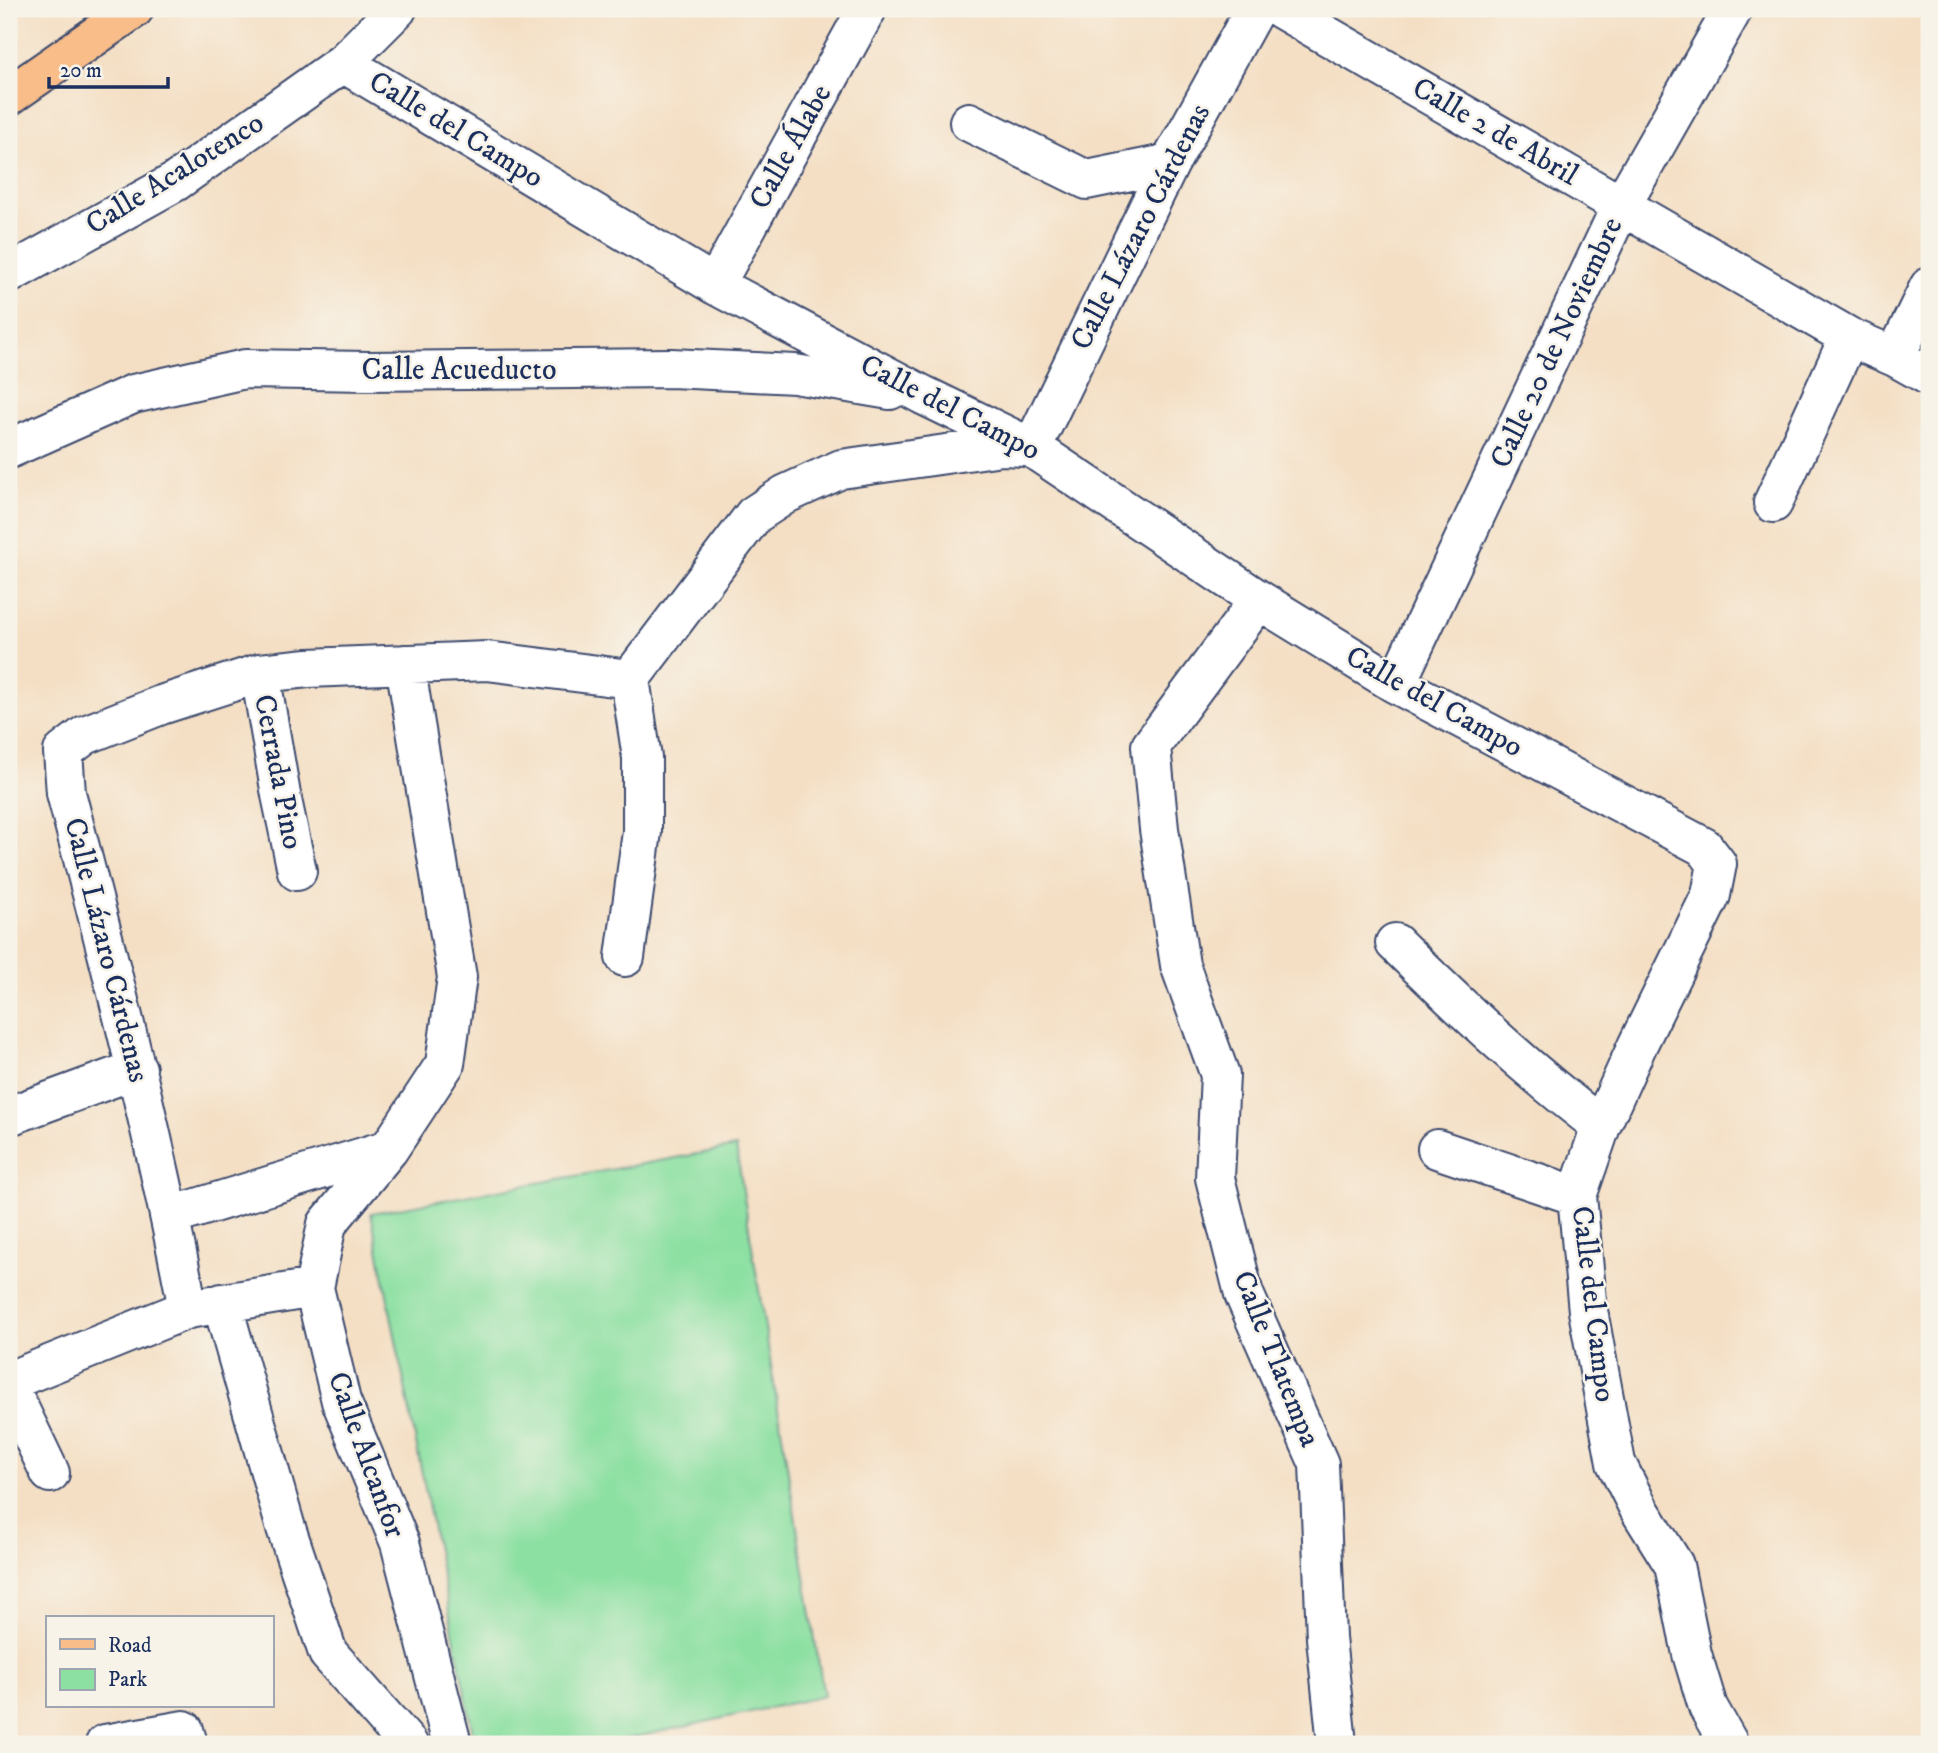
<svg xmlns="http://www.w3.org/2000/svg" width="1938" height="1753" font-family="'IM FELL DW Pica',serif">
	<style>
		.green { fill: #8ce0a2; stroke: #548880; stroke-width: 2 }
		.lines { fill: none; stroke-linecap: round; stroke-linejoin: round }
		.minor-casing { stroke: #3c496d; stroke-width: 42 }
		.major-casing { stroke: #3c496d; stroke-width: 42 }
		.minor { stroke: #fff; stroke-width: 38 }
		.major { stroke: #f8bd89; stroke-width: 38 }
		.labels { text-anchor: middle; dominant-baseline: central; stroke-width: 5; stroke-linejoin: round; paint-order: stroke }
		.street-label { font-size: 30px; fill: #1b2f5e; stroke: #f7f3e8 }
	</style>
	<rect width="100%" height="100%" fill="#f7f3e8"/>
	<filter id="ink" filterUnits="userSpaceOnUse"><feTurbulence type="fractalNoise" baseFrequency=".0143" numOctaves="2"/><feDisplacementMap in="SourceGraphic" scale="14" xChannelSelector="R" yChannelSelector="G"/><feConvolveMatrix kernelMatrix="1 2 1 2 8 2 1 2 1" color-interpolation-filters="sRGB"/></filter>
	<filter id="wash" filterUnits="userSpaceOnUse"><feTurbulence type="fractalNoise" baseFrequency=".00686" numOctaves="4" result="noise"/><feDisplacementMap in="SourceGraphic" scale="28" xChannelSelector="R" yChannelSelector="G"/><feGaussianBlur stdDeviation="1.57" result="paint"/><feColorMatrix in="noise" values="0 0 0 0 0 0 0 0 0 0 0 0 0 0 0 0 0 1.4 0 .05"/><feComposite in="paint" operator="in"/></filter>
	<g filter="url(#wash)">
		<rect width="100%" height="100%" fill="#f4dfc4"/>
		<!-- green -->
		<path class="green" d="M736 1147 824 1696 604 1744H475L371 1213Z"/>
	</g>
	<g filter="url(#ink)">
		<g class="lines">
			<!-- minor casing -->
			<g class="minor-casing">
				<path id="minor" d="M1281 9 1849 337 1895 357 1929 376
					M343 63 715 285 923 395 1032 448 1259 600 1396 684 1704 847 1717 864 1711 895 1637 1046 1601 1126 1577 1196 1588 1311 1616 1463 1639 1509 1674 1565 1692 1654 1708 1707 1729 1744
					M969 122 1087 180 1170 163
					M9 274 175 182 343 63 397 9
					M715 285 867 9
					M1895 357 1929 287
					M1032 448 1170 163 1255 9
					M9 449 133 394 245 369 368 371 671 368 795 374 890 390
					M1773 503 1849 337
					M1259 600 1151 746 1159 829 1180 965 1220 1075 1215 1178 1244 1294 1319 1464 1326 1638 1337 1744
					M260 673 281 795 297 871
					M1396 684 1621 206 1733 9
					M1395 943C1461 1008 1527 1070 1601 1126
					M625 957 642 832V758L630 679
					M9 1116 137 1069
					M1437 1149 1577 1196
					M171 1216 389 1149
					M314 1288 327 1224 389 1149 445 1064 457 977 405 664
					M222 1303 285 1525 328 1653 408 1744
					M188 1309C155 1135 110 964 66 793L63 752 85 735 161 705 260 673 308 668 487 661 630 679 754 515 786 494 841 469 1002 446 1026 447
					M9 1381 188 1309 314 1288 341 1401 400 1543 452 1744
					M9 1387 50 1473
					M105 1744 184 1730 188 1744"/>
			</g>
			<!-- major casing -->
			<g class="major-casing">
				<path id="major" d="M9 96 134 9"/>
			</g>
			<!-- minor -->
			<use href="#minor" class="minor"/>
			<!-- major -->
			<use href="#major" class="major"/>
		</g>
	</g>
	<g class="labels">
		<!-- street labels -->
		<g class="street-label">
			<text transform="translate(456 130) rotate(31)">Calle del Campo</text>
			<text transform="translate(1495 132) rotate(30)">Calle 2 de Abril</text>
			<text transform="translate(791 147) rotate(-61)">Calle Álabe</text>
			<text transform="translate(175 174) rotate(-32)">Calle Acalotenco</text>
			<text transform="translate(1141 227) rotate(-63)">Calle Lázaro Cárdenas</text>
			<text transform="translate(1557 343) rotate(-65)">Calle 20 de Noviembre</text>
			<text x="459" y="370">Calle Acueducto</text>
			<text transform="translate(950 408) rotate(27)">Calle del Campo</text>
			<text transform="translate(1434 702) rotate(29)">Calle del Campo</text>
			<text transform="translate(278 772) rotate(79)">Cerrada Pino</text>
			<text transform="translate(106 950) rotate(76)">Calle Lázaro Cárdenas</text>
			<text transform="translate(1593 1304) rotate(83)">Calle del Campo</text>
			<text transform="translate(1276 1359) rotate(68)">Calle Tlatempa</text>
			<text transform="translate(366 1455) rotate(70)">Calle Alcanfor</text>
		</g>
	</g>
	<!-- margin -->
	<rect width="1938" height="1753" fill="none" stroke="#f7f3e8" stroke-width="35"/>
	<!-- legend -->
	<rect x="46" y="1616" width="228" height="91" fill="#f7f3e8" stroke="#9fa5b1" stroke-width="2"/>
	<rect x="60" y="1639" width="35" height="10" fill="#f8bd89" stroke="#9fa5b1" stroke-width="2"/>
	<text x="108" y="1652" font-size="21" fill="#1b2f5e">Road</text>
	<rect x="60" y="1669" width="35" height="21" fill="#8ce0a2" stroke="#9fa5b1" stroke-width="2"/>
	<text x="108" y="1686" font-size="21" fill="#1b2f5e">Park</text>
	<!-- scale -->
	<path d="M49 77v10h119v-10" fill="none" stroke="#1b2f5e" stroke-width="3.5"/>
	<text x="60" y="77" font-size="21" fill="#1b2f5e" stroke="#f7f3e8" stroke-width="5" paint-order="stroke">20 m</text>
</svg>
